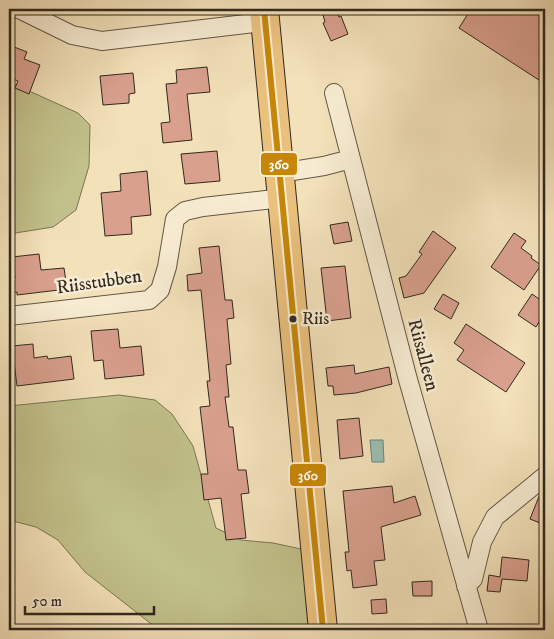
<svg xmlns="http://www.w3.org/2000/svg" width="554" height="639" font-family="'IM FELL DW Pica',serif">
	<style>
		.green { fill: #c2c18b; stroke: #7a7555 }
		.water { fill: #9bbdb3; stroke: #718278 }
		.building { fill: #d9a08e; stroke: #31291f }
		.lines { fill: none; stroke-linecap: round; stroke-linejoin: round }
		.street-casing { stroke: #625746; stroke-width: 20 }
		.highway-casing { stroke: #31291f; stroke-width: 30 }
		.street { stroke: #f7ecd2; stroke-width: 18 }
		.highway { stroke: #eac07d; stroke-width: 28 }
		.bus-1-casing { stroke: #f7ecd2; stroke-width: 10 }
		.bus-1 { stroke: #c68708; stroke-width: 6 }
		.bus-dot { fill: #31291f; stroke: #f7ecd2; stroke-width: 2 }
		.labels { text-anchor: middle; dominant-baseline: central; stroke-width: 5; stroke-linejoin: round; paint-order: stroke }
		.bus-label { font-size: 18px; fill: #31291f; stroke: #f7ecd2; text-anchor: start }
		.street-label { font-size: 19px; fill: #31291f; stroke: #f7ecd2 }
		.line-badge { stroke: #f7ecd2; stroke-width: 2 }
		.badge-label { font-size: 14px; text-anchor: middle; font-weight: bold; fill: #fff }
	</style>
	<rect width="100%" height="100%" fill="#f3e1ba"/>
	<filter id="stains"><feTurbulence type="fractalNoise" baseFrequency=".004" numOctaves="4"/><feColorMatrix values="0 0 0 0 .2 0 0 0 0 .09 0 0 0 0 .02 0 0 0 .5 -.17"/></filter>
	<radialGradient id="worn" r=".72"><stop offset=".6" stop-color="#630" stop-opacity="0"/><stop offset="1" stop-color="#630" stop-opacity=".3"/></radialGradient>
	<!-- green -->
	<path class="green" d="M9 82 78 113 90 125 89 166 76 210 53 227 9 234Z
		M119 395 155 400 172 414 193 446 216 528 241 540 273 543 306 550 311 630H159L85 572 58 540 36 527 9 520V406Z"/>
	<!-- water -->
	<path class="water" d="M383 440 384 462H372L370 440Z"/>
	<!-- building -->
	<path class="building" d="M471 9H545V84L459 28Z
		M336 10 339 17 341 16 348 34 331 41 323 23 325 22 323 15Z
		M9 45 27 52 24 59 40 65 29 94 15 88 18 81 9 77Z
		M207 67 210 92 187 94 192 140 163 143 161 123 170 122 166 84 177 83 176 70Z
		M133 73 135 93 129 94V103L103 105 100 76Z
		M217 151 220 181 185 184 181 154Z
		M147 171 151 215 131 217 132 234 105 236 101 193 121 191 120 174Z
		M348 222 352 241 334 244 330 225Z
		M433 231 456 248 424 293 404 298 399 278 406 276 422 254 419 252Z
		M514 233 526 241 521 248 532 256 531 258 541 265 524 290 491 267Z
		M219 246 225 300H232L234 318 227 319 231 364 226 365 229 397H225L229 427H233L238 470H246L249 493 241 494 246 538 226 540 221 498 204 500 201 474H208L200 407 210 406 207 381H210L201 290 188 291 187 275 202 273 199 248Z
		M39 254 41 270 64 268 67 289 17 295V292L10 293 9 279 15 278 12 257Z
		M345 266 351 318 327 321 321 268Z
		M443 294 459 303 451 319 434 309Z
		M532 294 545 303V312L536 327 518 315Z
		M466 324 525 363 506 392 457 360 464 350 454 343Z
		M118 329 120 348 141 346 144 375 105 379 103 360 94 361 91 331Z
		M33 344 34 358 47 356 48 359 71 356 74 379 17 386 12 346Z
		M354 365 355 374 389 367 392 384 356 393 334 395 333 386H328L326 368Z
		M359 418 363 456 340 459 337 420Z
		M392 486 394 503 415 496 421 515 381 527 385 560 374 561 377 585 353 588 351 570 347 571 345 552H349L343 491Z
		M545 490V525L530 519 540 494Z
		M502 557 529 560 527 581 502 579 500 592 487 591 489 575 500 577Z
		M432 581V596H413L412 582Z
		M386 599 387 613 372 614 371 600Z"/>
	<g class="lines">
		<!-- street casing -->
		<g class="street-casing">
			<path id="street" d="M19 9 72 35 102 41 254 23 265 20
				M334 93 407 376 479 630
				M280 173 324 166 351 159
				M9 316 149 300 160 290 167 267 175 219 185 211 203 207 283 198
				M466 586 473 579 482 542 495 517 545 476"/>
		</g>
		<!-- highway casing -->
		<g class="highway-casing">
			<path id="highway" d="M264 9 323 630"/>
		</g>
		<!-- street -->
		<use href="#street" class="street"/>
		<!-- highway -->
		<use href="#highway" class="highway"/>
		<!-- bus-1 casing -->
		<g class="bus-1-casing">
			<path id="bus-1" d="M264 9 323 630"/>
		</g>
		<!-- bus-1 -->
		<use href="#bus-1" class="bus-1"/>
	</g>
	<!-- markers -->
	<circle class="bus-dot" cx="293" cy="319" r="4.5"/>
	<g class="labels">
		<!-- bus labels -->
		<g class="bus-label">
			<text x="302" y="319">Riis</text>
		</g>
		<!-- street labels -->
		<g class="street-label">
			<text transform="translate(99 282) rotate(-8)">Riisstubben</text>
			<text transform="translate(423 355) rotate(75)">Riisalleen</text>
		</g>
	</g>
	<g class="line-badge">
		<rect x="260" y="152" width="38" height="24" rx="5" fill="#c68708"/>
		<rect x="289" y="463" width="38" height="24" rx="5" fill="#c68708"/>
	</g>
	<g class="badge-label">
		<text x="279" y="169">360</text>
		<text x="308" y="480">360</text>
	</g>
	<!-- margin -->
	<rect width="554" height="639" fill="none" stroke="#f3e1ba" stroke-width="30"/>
	<rect x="10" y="10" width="534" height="619" fill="none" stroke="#31291f" stroke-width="2.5"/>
	<rect x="15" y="15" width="524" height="609" fill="none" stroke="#31291f"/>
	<!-- scale -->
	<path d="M25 606v8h129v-8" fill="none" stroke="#31291f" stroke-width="2.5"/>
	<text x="32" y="606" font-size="15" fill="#31291f" stroke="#f7ecd2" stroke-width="4" paint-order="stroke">50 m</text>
	<rect width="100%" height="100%" filter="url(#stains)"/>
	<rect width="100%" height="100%" fill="url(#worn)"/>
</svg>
